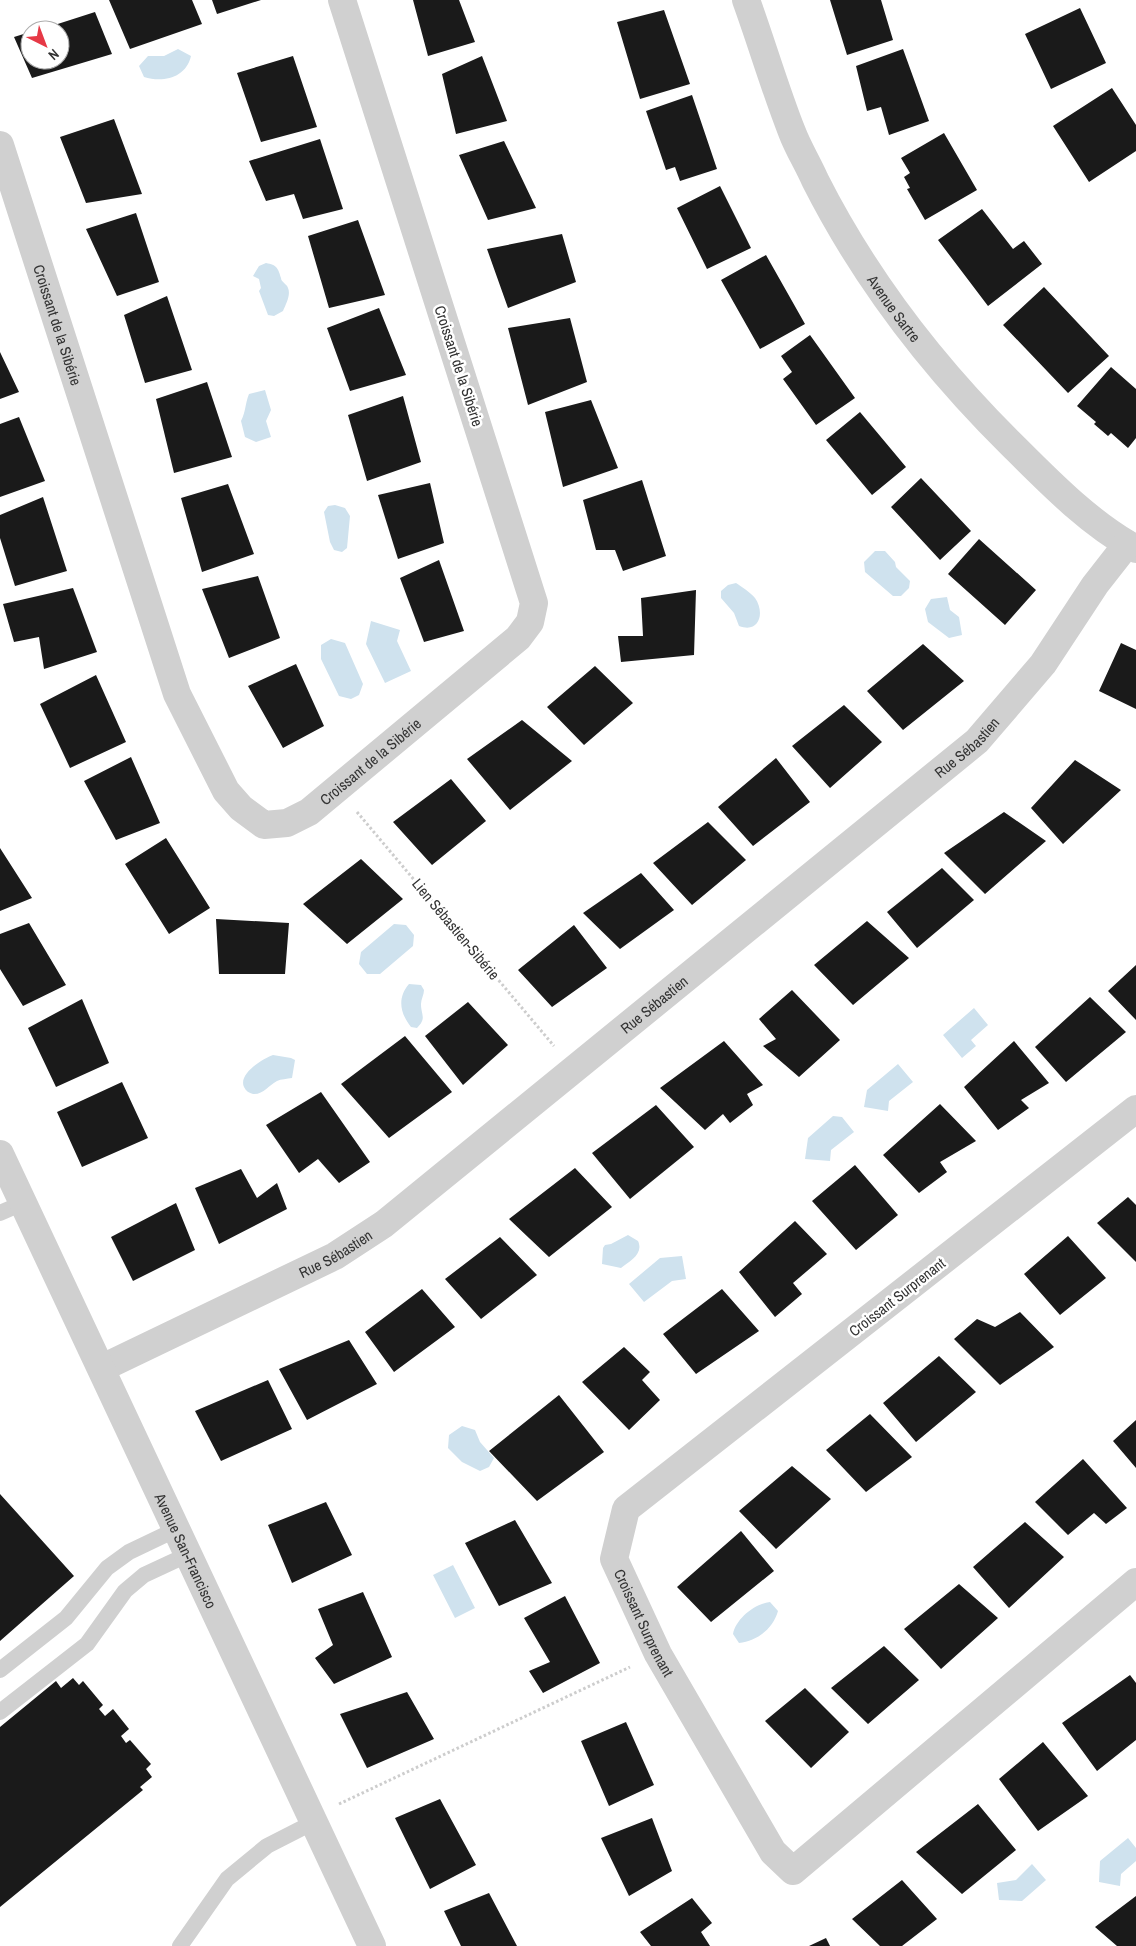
<svg xmlns="http://www.w3.org/2000/svg" width="1136" height="1946" font-family="'Archivo Narrow',sans-serif">
	<style>
		.water { fill: #cfe2ee }
		.building { fill: #1a1a1a }
		.lines { fill: none; stroke-linecap: round; stroke-linejoin: round }
		.path { stroke: #cdcdcd; stroke-width: 3; stroke-dasharray: 2.5 2.5; stroke-linecap: butt }
		.service { stroke: #d0d0d0; stroke-width: 16 }
		.minor { stroke: #d0d0d0; stroke-width: 28 }
		.tertiary { stroke: #d0d0d0; stroke-width: 28 }
		.labels { text-anchor: middle; dominant-baseline: central; stroke-width: 5; stroke-linejoin: round; paint-order: stroke }
		.street-label { font-size: 15px; fill: #333; stroke: #fff }
	</style>
	<rect width="100%" height="100%" fill="#fff"/>
	<!-- water -->
	<path class="water" d="M178 49 191 56C186 78 163 83 144 77L139 66 148 56H164Z
		M266 263C277 265 278 268 281 278 281 282 287 284 288 288 291 295 286 304 283 311L274 316 268 315 259 291 261 288 259 279 253 276 259 266Z
		M265 390 271 410 266 421 271 437 256 442 245 437 241 421C246 411 245 404 249 394Z
		M335 505 345 508 350 516 347 548 342 552 334 550 330 542 324 512 328 506Z
		M875 551H885L895 562 896 567 910 581 909 588 901 596H893L865 572 864 562Z
		M736 583C742 587 750 592 755 598 765 612 760 634 739 626L734 613 721 598V591L728 585Z
		M947 597 950 610 959 617 962 635 949 638 928 622 925 609 931 599Z
		M371 621 400 630 397 641 411 671 385 683 366 644Z
		M331 639 345 643 363 684 359 695 351 699 339 696 321 659V645Z
		M394 924 406 925 414 935 413 946 380 974H367L359 964 361 952Z
		M409 984 421 985 424 990C424 995 421 999 421 1004 421 1015 427 1018 417 1028L411 1027C400 1013 397 998 409 984Z
		M974 1008 988 1025 971 1040 976 1046 962 1058 943 1035Z
		M273 1055 291 1058 295 1060 292 1078C287 1079 281 1079 277 1081 269 1085 263 1095 253 1094 249 1093 246 1091 244 1087 238 1074 262 1059 273 1055Z
		M898 1064 913 1082 889 1101 888 1111 864 1107 867 1090Z
		M833 1116 842 1117 854 1132 831 1150 830 1161 805 1159 808 1138Z
		M628 1235 638 1241C644 1254 630 1261 621 1268L602 1264 603 1248 605 1245 611 1244Z
		M682 1256 686 1279 672 1281 644 1302 629 1284 660 1258Z
		M462 1426 475 1430 480 1442 494 1458 489 1467 480 1471 462 1462 448 1448 449 1435Z
		M453 1565 475 1608 455 1618 433 1575Z
		M770 1602 778 1611C773 1629 757 1641 739 1643L733 1634C736 1619 754 1604 770 1602Z
		M1128 1838 1136 1848V1861L1121 1874 1120 1886 1099 1882 1100 1861Z
		M1032 1864 1046 1880 1022 1901 999 1900 997 1883 1016 1880Z"/>
	<!-- building -->
	<path class="building" d="M109 0H192L202 24 130 49Z
		M212 0H261L217 14Z
		M413 0H459L475 42 428 56Z
		M830 0H881L893 40 847 55Z
		M1080 8 1106 63 1051 89 1025 34Z
		M664 10 690 84 640 99 617 22Z
		M95 12 112 54 32 78 14 37 30 32V60H60V30H39Z
		M903 49 929 121 889 135 881 107 867 111 856 66Z
		M293 56 317 127 261 142 237 73Z
		M482 56 507 121 456 134 442 74Z
		M1112 88 1136 125V151L1089 182 1053 126Z
		M692 95 717 169 680 181 675 167 666 170 646 111Z
		M114 119 142 194 86 203 60 137Z
		M944 133 977 190 925 220 907 189 910 188 904 177 910 173 901 158Z
		M320 139 343 209 303 219 294 194 266 201 249 161Z
		M504 141 536 208 488 220 459 155Z
		M720 186 751 248 707 269 677 208Z
		M982 209 1013 249 1024 241 1042 264 988 306 938 240Z
		M136 213 159 282 117 296 86 229Z
		M358 220 385 295 329 308 308 236Z
		M562 234 576 282 508 308 487 249Z
		M766 255 805 324 760 349 721 280Z
		M1044 287 1109 356 1068 393 1003 325Z
		M167 296 192 370 145 383 124 315Z
		M379 308 406 375 350 391 327 328Z
		M570 318 587 382 528 405 508 328Z
		M810 335 855 398 816 425 783 379 792 372 781 356Z
		M0 352 19 392 0 399Z
		M1111 367 1136 389V438L1128 448 1111 433 1108 436 1094 424 1096 422 1077 406Z
		M207 382 232 457 174 473 156 399Z
		M403 396 421 462 367 481 348 415Z
		M591 400 618 468 563 487 545 412Z
		M860 412 906 467 872 495 826 440Z
		M19 417 45 481 0 497V424Z
		M921 478 971 531 940 560 891 507Z
		M642 480 666 556 623 571 615 550H596L583 500Z
		M430 483 444 543 398 559 378 495Z
		M228 484 254 554 202 572 181 498Z
		M43 497 67 571 15 586 0 538V515Z
		M979 539 1036 590 1005 625 948 574Z
		M439 560 464 631 424 642 400 578Z
		M258 576 280 638 229 658 202 589Z
		M73 588 97 652 44 669 39 637 14 642 3 604Z
		M696 590 694 655 621 662 618 636H643L641 598Z
		M1121 643 1136 650V709L1099 691Z
		M923 644 964 681 903 730 867 691Z
		M296 664 324 726 283 748 248 686Z
		M595 666 633 703 584 745 547 707Z
		M96 675 126 742 70 768 40 704Z
		M844 705 882 742 830 788 792 746Z
		M522 720 572 761 510 810 467 759Z
		M131 757 160 823 116 840 84 781Z
		M776 758 810 802 753 846 718 807Z
		M1075 760 1121 790 1063 844 1031 808Z
		M451 779 486 821 432 865 393 822Z
		M1004 812 1046 841 985 894 944 853Z
		M708 822 746 860 692 905 653 863Z
		M166 838 210 908 169 934 125 864Z
		M0 848 32 898 0 911Z
		M361 859 403 899 347 944 303 904Z
		M942 868 974 900 917 948 887 912Z
		M641 873 674 910 620 949 583 913Z
		M216 919 289 923 285 974H219Z
		M867 921 909 958 853 1005 814 965Z
		M29 923 66 985 23 1006 0 969V934Z
		M574 925 607 968 552 1007 518 970Z
		M1136 965V1020L1108 991Z
		M792 990 840 1040 799 1077 763 1046 776 1039 759 1019Z
		M1090 997 1126 1032 1066 1082 1035 1047Z
		M82 999 109 1063 56 1087 28 1028Z
		M468 1002 508 1045 463 1085 425 1036Z
		M405 1036 452 1092 389 1138 341 1084Z
		M724 1041 763 1085 747 1094 753 1105 730 1123 723 1114 705 1130 660 1088Z
		M1014 1041 1049 1083 1021 1100 1029 1108 998 1130 964 1087Z
		M122 1082 148 1138 82 1167 57 1112Z
		M321 1092 370 1162 339 1183 318 1159 299 1173 266 1125Z
		M940 1104 976 1141 940 1162 947 1172 919 1193 883 1155Z
		M656 1105 694 1147 630 1199 592 1153Z
		M855 1165 898 1215 856 1250 812 1201Z
		M575 1168 612 1207 549 1257 509 1219Z
		M241 1169 257 1198 277 1183 287 1209 219 1244 195 1188Z
		M1128 1197 1136 1205V1262L1097 1223Z
		M176 1203 195 1250 133 1281 111 1237Z
		M795 1221 827 1254 793 1283 802 1294 775 1317 739 1272Z
		M1068 1236 1106 1278 1060 1315 1024 1274Z
		M500 1237 537 1275 481 1319 445 1279Z
		M422 1289 455 1327 394 1372 365 1332Z
		M722 1289 759 1331 696 1374 663 1334Z
		M1020 1312 1054 1347 1000 1385 954 1339 977 1319 995 1327Z
		M349 1340 377 1384 307 1420 279 1369Z
		M624 1347 650 1372 642 1380 660 1400 629 1430 582 1382Z
		M939 1356 976 1392 916 1442 883 1403Z
		M268 1380 292 1429 221 1461 195 1411Z
		M559 1395 604 1452 537 1501 489 1451Z
		M870 1414 912 1457 866 1492 826 1450Z
		M1136 1420V1468L1113 1441Z
		M1083 1459 1127 1508 1106 1524 1094 1513 1068 1535 1035 1502Z
		M792 1466 831 1499 776 1549 739 1511Z
		M0 1494 74 1576 0 1641Z
		M326 1502 352 1555 292 1583 268 1525Z
		M515 1520 552 1583 499 1606 465 1543Z
		M1025 1522 1064 1557 1009 1608 973 1567Z
		M741 1531 774 1571 711 1622 677 1587Z
		M959 1584 998 1618 941 1669 904 1629Z
		M363 1592 392 1657 334 1684 315 1658 333 1645 318 1609Z
		M565 1596 600 1663 543 1693 529 1671 550 1662 524 1618Z
		M884 1646 919 1680 868 1724 831 1688Z
		M1130 1675 1136 1683V1740L1097 1771 1062 1723Z
		M73 1678 79 1685 83 1681 103 1705 99 1709 105 1716 113 1709 129 1729 121 1736 126 1743 130 1740 151 1764 146 1769 152 1777 140 1787 143 1790 0 1907V1727L56 1681 61 1688Z
		M805 1688 849 1732 811 1768 765 1721Z
		M407 1692 434 1739 367 1768 340 1714Z
		M626 1722 654 1785 609 1806 581 1741Z
		M1043 1742 1088 1796 1038 1831 999 1779Z
		M440 1799 476 1865 430 1889 395 1818Z
		M978 1804 1016 1850 962 1894 916 1852Z
		M652 1818 672 1871 629 1896 601 1838Z
		M902 1880 937 1919 902 1946H880L852 1919Z
		M489 1893 517 1946H461L444 1911Z
		M1136 1896V1946H1117L1095 1927Z
		M692 1898 712 1923 701 1932 710 1946H651L640 1932Z
		M826 1938 830 1946H809Z"/>
	<g class="lines">
		<!-- path -->
		<path class="path" d="M357 812 554 1046
			M339 1804 630 1667"/>
		<!-- service -->
		<path class="service" d="M0 1213 23 1203
			M0 1670 66 1618 107 1568 129 1552 175 1530
			M0 1712 87 1644 125 1591 144 1575 187 1555
			M180 1946 227 1879 267 1846 314 1822"/>
		<!-- minor -->
		<g class="minor">
			<path id="s1" d="M746 0C762 44 775 89 792 132 798 148 808 164 815 180 865 279 933 367 1012 445 1050 483 1089 523 1136 549"/>
			<path id="s2" d="M0 145 177 694 226 791 241 808 264 825 287 823 309 812 518 638 530 622 534 603 342 0"/>
			<path id="s3" d="M1136 1109 626 1509 614 1559 658 1654 773 1852 793 1871 1136 1582"/>
			<path id="s4" d="M102 1368 335 1256 384 1224 977 741 1043 664 1095 585 1127 544"/>
		</g>
		<!-- tertiary -->
		<path class="tertiary" id="s5" d="M0 1154 372 1946"/>
	</g>
	<g class="labels">
		<!-- street labels -->
		<g class="street-label">
			<text stroke="none"><textPath href="#s1" startOffset="344">Avenue Sartre</textPath></text>
			<text stroke="none"><textPath href="#s2" startOffset="189">Croissant de la Sibérie</textPath></text>
			<text transform="translate(459 366) rotate(72)">Croissant de la Sibérie</text>
			<text stroke="none"><textPath href="#s4" startOffset="1070">Rue Sébastien</textPath></text>
			<text stroke="none"><textPath href="#s2" startOffset="864">Croissant de la Sibérie</textPath></text>
			<text transform="translate(456 929) rotate(50)">Lien Sébastien-Sibérie</text>
			<text stroke="none"><textPath href="#s4" startOffset="665">Rue Sébastien</textPath></text>
			<text stroke="none"><textPath href="#s4" startOffset="260">Rue Sébastien</textPath></text>
			<text transform="translate(897 1297) rotate(-38)">Croissant Surprenant</text>
			<text stroke="none"><textPath href="#s5" startOffset="438">Avenue San-Francisco</textPath></text>
			<text stroke="none"><textPath href="#s3" startOffset="770">Croissant Surprenant</textPath></text>
		</g>
	</g>
	<!-- north arrow -->
	<g transform="translate(45 45) rotate(138)"><circle r="24" fill="#ffffff" stroke="#adadad"/>
	<path d="M0-4L9 19L0 12L-9 19Z" fill="#e63946"/>
	<text y="-8" font-size="14" font-weight="bold" text-anchor="middle" fill="#333333">N</text>
	</g>
</svg>
